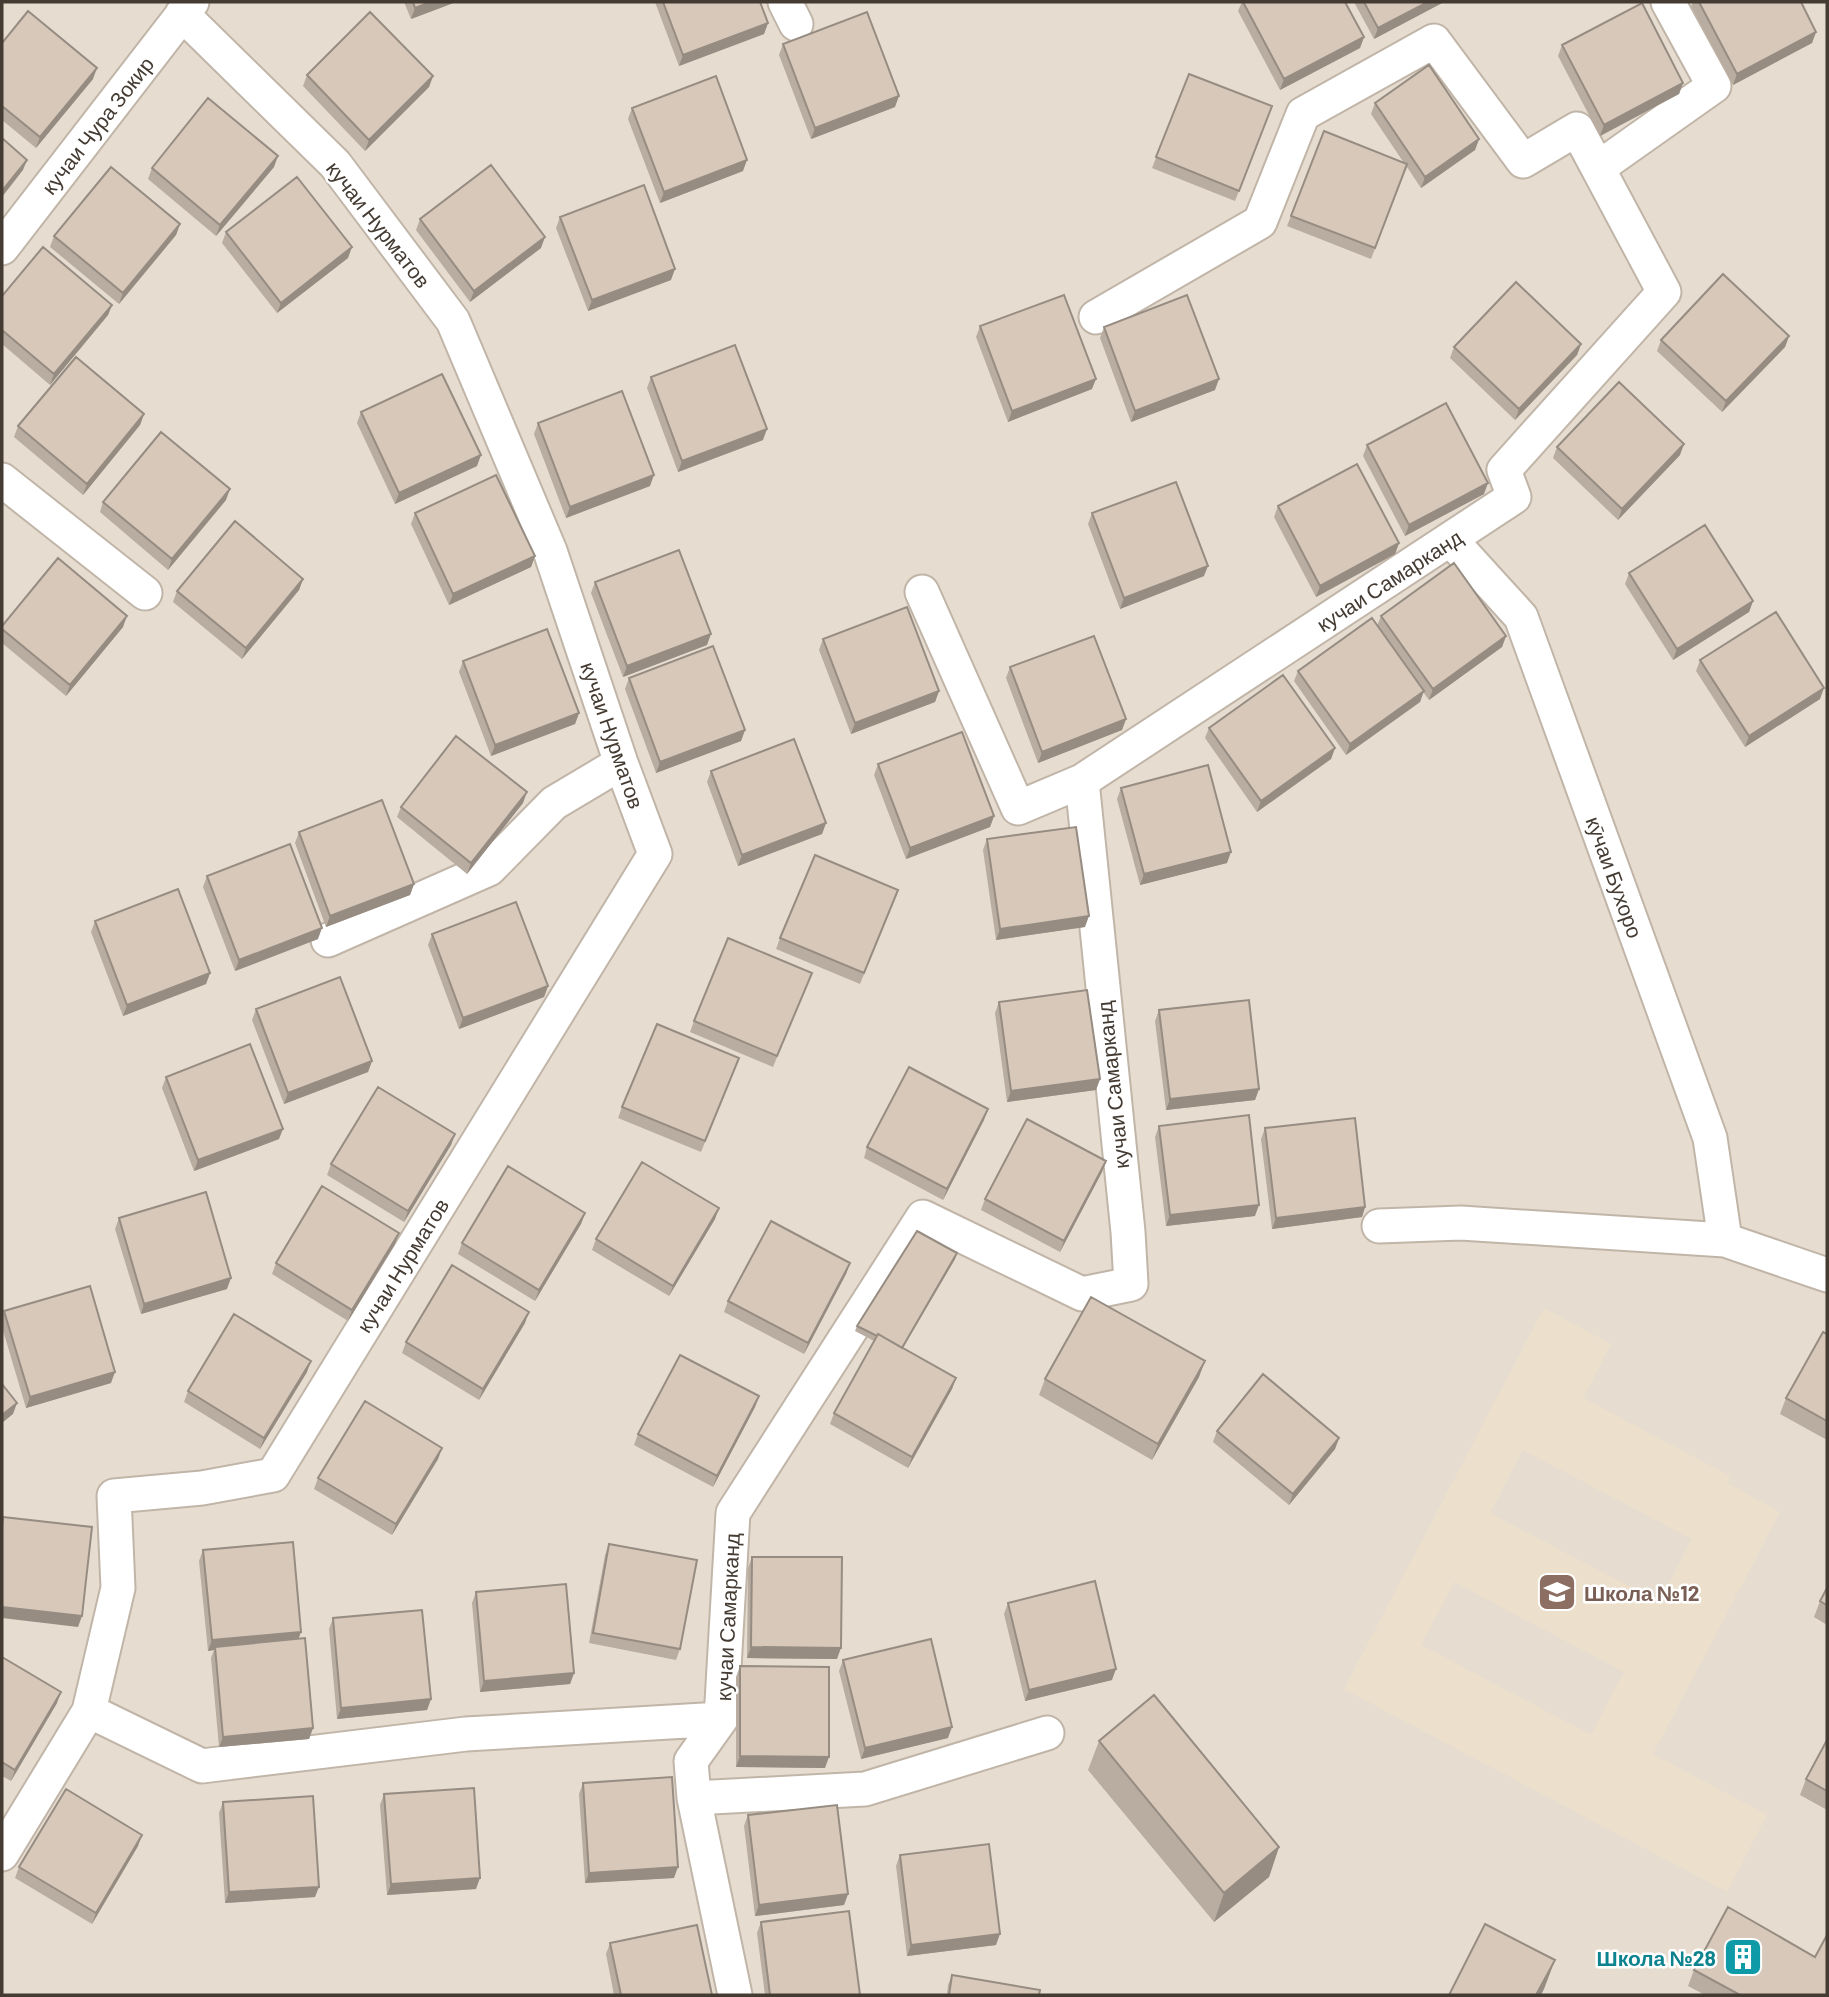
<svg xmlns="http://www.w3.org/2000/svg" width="1829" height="1997" font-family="Barlow,sans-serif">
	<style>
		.residential { fill: #e6ddd0 }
		.education { fill: #ecdfcb; fill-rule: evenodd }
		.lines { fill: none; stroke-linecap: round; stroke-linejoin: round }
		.street-casing { stroke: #c1b5a8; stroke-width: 37 }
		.street { stroke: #fff; stroke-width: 33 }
		.wall { fill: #b9aca0 }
		.shaded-wall { fill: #968c82 }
		.building { fill: #d7c8ba; stroke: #968c82; stroke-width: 2 }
		.labels { text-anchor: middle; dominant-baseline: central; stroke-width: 5; stroke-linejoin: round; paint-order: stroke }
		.street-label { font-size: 21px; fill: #443b33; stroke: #fff }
		.education-label { font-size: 21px; font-weight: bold; fill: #785e54; stroke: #fff; text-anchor: start }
		.culture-label { font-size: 21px; font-weight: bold; fill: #0d838f; stroke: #fff; text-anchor: end }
	</style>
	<rect width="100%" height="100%" fill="#f2ece2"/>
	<!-- residential -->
	<path class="residential" d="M2 2H1827V1995H2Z"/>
	<!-- education -->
	<path class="education" d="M1544 1308 1611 1344 1583 1398 1730 1476 1727 1483 1780 1512 1653 1754 1767 1815 1727 1892 1344 1689ZM1523 1450 1692 1539 1659 1602 1490 1513ZM1454 1582 1624 1672 1591 1735 1421 1645Z"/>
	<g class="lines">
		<!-- street casing -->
		<g class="street-casing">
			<path id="street" d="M785 2 796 24
				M1598 168 1714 86 1668 2
				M2 248 192 2
				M2 480 145 593
				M1450 539 1521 617 1710 1138 1725 1240
				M922 592 1018 808 1082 781
				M328 940 489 869 554 803 621 763
				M1379 1226 1461 1223 1725 1240 1827 1275
				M89 1711 202 1766 466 1734 721 1719
				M694 1798 865 1789 1047 1733
				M2 1854 89 1711 118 1588 114 1496 202 1488 273 1475 655 854 621 763 550 551 453 321 335 164 182 14
				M735 1995 694 1798 691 1761 721 1719 733 1513 923 1217 1082 1294 1131 1284 1128 1232 1082 781 1514 497 1504 470 1664 292 1577 129 1523 161 1434 41 1303 114 1260 222 1096 317"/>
		</g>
		<!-- street -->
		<use href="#street" class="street"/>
	</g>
	<!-- wall -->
	<path class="wall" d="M404 2H456L411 19Z
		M655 2H760L768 23 764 34 679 66Z
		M1242 2H1345L1364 37 1360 48 1280 90 1238 11Z
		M1354 2H1444L1374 39Z
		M1693 2H1801L1816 32 1812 43 1733 85 1691 6Z
		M2 43 93 79 36 148 2 120Z
		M783 44 895 107 811 139 779 55Z
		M1562 45 1683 83 1679 94 1600 136 1558 56Z
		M1189 74 1272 106 1235 201 1152 168Z
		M307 75 433 76 429 87 365 151 303 86Z
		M1375 103 1479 139 1475 150 1421 188 1407 167 1371 259 1287 226 1324 131 1404 163 1371 114Z
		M632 108 743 171 660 203 628 119Z
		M274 167 216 236 148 179 152 168Z
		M560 217 671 280 588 311 556 228Z
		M420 219 541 248 470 302 416 230Z
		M180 224 176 235 119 304 50 247 54 236Z
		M226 232 348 258 277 313 222 243Z
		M2 296 112 305 108 315 50 385 2 344Z
		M980 326 1092 389 1008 422 976 337Z
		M1104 327 1215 390 1131 422 1100 338Z
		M1789 336 1785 347 1722 412 1657 351 1661 340Z
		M1581 344 1577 355 1515 420 1450 358 1454 347Z
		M651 377 763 440 678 472 647 388Z
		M361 412 477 466 395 504 357 423Z
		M144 414 140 425 83 495 14 437 18 426Z
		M538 423 650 486 566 518 534 434Z
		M1367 445 1484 494 1405 536 1363 456Z
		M1557 447 1680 455 1618 520 1553 458Z
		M226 500 168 570 100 512 103 502Z
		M1278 506 1399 543 1395 554 1316 597 1274 517Z
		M415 513 535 556 531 567 449 605 411 524Z
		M1092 513 1204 576 1120 609 1088 524Z
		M1629 573 1753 601 1749 612 1673 660 1625 584Z
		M303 579 299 590 242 659 173 602 177 591Z
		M595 582 707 645 623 677 591 593Z
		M1381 616 1506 636 1502 647 1429 700 1423 692 1420 702 1346 755 1294 681 1298 671 1377 626Z
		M2 626 123 627 66 696 2 643Z
		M823 639 939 691 935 702 851 734 819 650Z
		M1700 660 1820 699 1745 747 1696 671Z
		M463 661 579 713 575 724 491 756 459 672Z
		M1010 667 1126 719 1122 730 1038 763 1006 678Z
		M629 678 745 730 741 741 656 773 625 689Z
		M1209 728 1335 748 1331 759 1257 812 1205 738Z
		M878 764 994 816 990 827 906 859 874 775Z
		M711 771 826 823 822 834 738 866 707 782Z
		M1121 788 1227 863 1140 885 1117 799Z
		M523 803 467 874 397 817 401 807Z
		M299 832 414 884 410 895 326 927 295 843Z
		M987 839 1085 927 996 940 983 850Z
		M207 876 318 939 235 971 203 887Z
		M894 901 860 984 776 949 780 938Z
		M95 921 210 973 206 984 123 1016 91 932Z
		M432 934 548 986 544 997 459 1029 428 945Z
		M812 973 773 1067 690 1032 694 1021Z
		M999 1002 1100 1079 1096 1090 1007 1102 995 1013Z
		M256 1009 372 1061 368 1072 284 1104 252 1020Z
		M1159 1010 1259 1089 1255 1100 1166 1110 1155 1021Z
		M735 1069 701 1152 618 1118 622 1107Z
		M166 1077 279 1139 194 1171 162 1088Z
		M984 1120 943 1200 864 1158 867 1147Z
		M1159 1126 1255 1216 1166 1226 1155 1137Z
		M1265 1128 1365 1207 1362 1217 1272 1229 1261 1139Z
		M455 1134 451 1145 404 1222 327 1175 331 1164Z
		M1106 1161 1102 1172 1060 1252 981 1210 985 1199Z
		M585 1213 581 1224 535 1301 458 1254 462 1243Z
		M119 1218 227 1289 141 1314 115 1229Z
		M715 1219 669 1296 592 1250 596 1239Z
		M395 1244 348 1321 272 1274 276 1263Z
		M957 1253 955 1259 903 1348 956 1378 952 1389 908 1468 830 1424 834 1413 874 1341 855 1331 857 1326Z
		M850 1263 846 1274 804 1354 724 1312 728 1301Z
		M4 1311 111 1383 26 1408 2 1327V1317Z
		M525 1323 479 1400 402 1353 406 1342Z
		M1827 1334V1440L1780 1414 1786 1398Z
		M307 1372 260 1449 184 1402 188 1391Z
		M1199 1377 1152 1460 1039 1395 1045 1379Z
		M759 1396 755 1407 713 1487 634 1445 638 1434Z
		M1217 1431 1339 1438 1335 1449 1289 1505 1213 1442Z
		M442 1448 438 1459 392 1535 314 1489 318 1478Z
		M609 1544 680 1649 676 1660 589 1643 605 1555Z
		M203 1550 301 1632 298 1639 313 1728 309 1739 219 1747 211 1658 214 1650 208 1651 199 1561Z
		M752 1557 837 1659 747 1658 748 1568Z
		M1827 1588V1625L1814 1617 1820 1601Z
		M476 1592 574 1673 570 1684 480 1692 472 1603Z
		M1008 1603 1112 1680 1025 1701 1004 1614Z
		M333 1618 431 1699 427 1710 337 1719 329 1629Z
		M2 1657 57 1703 11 1781 2 1776Z
		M843 1660 948 1738 861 1759 839 1671Z
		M740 1666 825 1768 736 1767V1677Z
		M1827 1740V1810L1800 1795 1806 1779Z
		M1099 1741 1279 1847 1269 1877 1214 1922 1088 1770Z
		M583 1783 674 1878 585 1883 579 1794Z
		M384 1794 476 1889 387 1895 380 1805Z
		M223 1802 315 1897 225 1903 219 1813Z
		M748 1815 848 1894 844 1905 755 1916 744 1826Z
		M138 1846 92 1924 15 1878 19 1867Z
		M900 1855 996 1945 907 1956 896 1866Z
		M761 1922 860 1995H765L757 1933Z
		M610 1943 712 1995H614L606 1954Z
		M1815 1957 1827 1995H1705L1688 1986 1694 1970Z
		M952 1975 1039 1995H947L948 1985Z"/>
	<!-- shaded-wall -->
	<path class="shaded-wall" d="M431 2H456L411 19 415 8Z
		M1428 2H1444L1374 39 1378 28Z
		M768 23 764 34 679 66 683 55Z
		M1816 32 1812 43 1733 85 1737 74Z
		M1364 37 1360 48 1280 90 1284 79Z
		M97 68 93 79 36 148 40 137Z
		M433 76 429 87 365 151 369 140Z
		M1683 83 1679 94 1600 136 1604 125Z
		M899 96 895 107 811 139 815 128Z
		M1479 139 1475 150 1421 188 1425 177Z
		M278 156 274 167 216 236 220 225Z
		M27 160 23 170 2 197V191Z
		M747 160 743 171 660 203 664 192Z
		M180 224 176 235 119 304 123 293Z
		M545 237 541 248 470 302 474 291Z
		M352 247 348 258 277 313 281 303Z
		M675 269 671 280 588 311 592 300Z
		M112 305 108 315 50 385 54 374Z
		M1789 336 1785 347 1722 412 1726 401Z
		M1581 344 1577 355 1515 420 1519 409Z
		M1096 379 1092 389 1008 422 1012 411Z
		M1219 379 1215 390 1131 422 1135 411Z
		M144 414 140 425 83 495 87 484Z
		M767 429 763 440 678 472 682 461Z
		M1684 444 1680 455 1618 520 1622 509Z
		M481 455 477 466 395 504 399 493Z
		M654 475 650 486 566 518 570 507Z
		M1488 483 1484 494 1405 536 1409 525Z
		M230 489 226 500 168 570 172 559Z
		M1399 543 1395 554 1316 597 1320 586Z
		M535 556 531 567 449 605 453 594Z
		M1208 566 1204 576 1120 609 1124 598Z
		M303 579 299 590 242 659 246 648Z
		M1753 601 1749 612 1673 660 1677 649Z
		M127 616 123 627 66 696 70 685Z
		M711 634 707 645 623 677 627 666Z
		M1506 636 1502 647 1429 700 1433 689Z
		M1824 688 1820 699 1745 747 1749 736Z
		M939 691 935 702 851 734 855 723Z
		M1424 691 1420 702 1346 755 1350 744Z
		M579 713 575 724 491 756 495 745Z
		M1126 719 1122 730 1038 763 1042 752Z
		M745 730 741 741 656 773 660 762Z
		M1335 748 1331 759 1257 812 1261 801Z
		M527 792 523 803 467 874 471 863Z
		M994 816 990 827 906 859 910 848Z
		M826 823 822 834 738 866 742 855Z
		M1231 852 1227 863 1140 885 1144 874Z
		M414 884 410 895 326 927 330 916Z
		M1089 916 1085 927 996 940 1000 929Z
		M322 928 318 939 235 971 239 960Z
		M210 973 206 984 123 1016 127 1005Z
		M548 986 544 997 459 1029 463 1018Z
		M372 1061 368 1072 284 1104 288 1093Z
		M1100 1079 1096 1090 1007 1102 1011 1091Z
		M1259 1089 1255 1100 1166 1110 1170 1099Z
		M988 1109 984 1120 943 1200 947 1189Z
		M283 1129 279 1139 194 1171 198 1160Z
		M455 1134 451 1145 404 1222 408 1211Z
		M1106 1161 1102 1172 1060 1252 1064 1241Z
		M1259 1205 1255 1216 1166 1226 1170 1215Z
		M1365 1207 1362 1217 1272 1229 1276 1218Z
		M719 1208 715 1219 669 1296 673 1286Z
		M585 1213 581 1224 535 1301 539 1290Z
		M399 1233 395 1244 348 1321 352 1310Z
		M957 1253 955 1259 899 1354 901 1349Z
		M850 1263 846 1274 804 1354 808 1343Z
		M231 1278 227 1289 141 1314 144 1304Z
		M529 1312 525 1323 479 1400 483 1389Z
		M311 1361 307 1372 260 1449 264 1438Z
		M1205 1361 1199 1377 1152 1460 1158 1444Z
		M115 1372 111 1383 26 1408 30 1397Z
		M956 1378 952 1389 908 1468 912 1457Z
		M759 1396 755 1407 713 1487 717 1476Z
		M17 1403 13 1414 2 1423V1415Z
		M1339 1438 1335 1449 1289 1505 1293 1494Z
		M442 1448 438 1459 392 1535 396 1524Z
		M2 1607 82 1616 78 1627 2 1618Z
		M301 1632 297 1643 215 1647 214 1650 208 1651 212 1640Z
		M751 1647 841 1648 837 1659 747 1658Z
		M1116 1669 1112 1680 1025 1701 1029 1690Z
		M574 1673 570 1684 480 1692 484 1681Z
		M61 1692 57 1703 11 1781 15 1770Z
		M431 1699 427 1710 337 1719 341 1708Z
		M952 1727 948 1738 861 1759 865 1748Z
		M313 1728 309 1739 219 1747 223 1737Z
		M740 1756 829 1757 825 1768 736 1767Z
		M142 1835 138 1846 92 1924 96 1913Z
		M1279 1847 1269 1877 1214 1922 1224 1893Z
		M678 1867 674 1878 585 1883 589 1873Z
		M480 1878 476 1889 387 1895 391 1884Z
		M319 1887 315 1897 225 1903 229 1892Z
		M848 1894 844 1905 755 1916 759 1905Z
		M1000 1934 996 1945 907 1956 911 1945Z
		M1555 1960 1544 1989 1541 1995H1536Z"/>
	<!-- building -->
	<path class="building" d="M413 2H431L415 8Z
		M663 2H760L768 23 683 55Z
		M1243 2H1345L1364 37 1284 79Z
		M1364 2H1428L1378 28Z
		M1699 2H1801L1816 32 1737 74Z
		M1642 3 1683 83 1604 125 1562 45Z
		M28 11 97 68 40 137 2 106V43Z
		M370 12 433 76 369 140 307 75Z
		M867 12 899 96 815 128 783 44Z
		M1429 65 1479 139 1425 177 1375 103Z
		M1189 74 1272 106 1239 191 1156 157Z
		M716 76 747 160 664 192 632 108Z
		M208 98 278 156 220 225 152 168Z
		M1324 131 1407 164 1375 248 1291 216Z
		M2 138 27 160 2 191Z
		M491 165 545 237 474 291 420 219Z
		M111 167 180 224 123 293 54 236Z
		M297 177 352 247 281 303 226 232Z
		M644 185 675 269 592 300 560 217Z
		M43 247 112 305 54 374 2 330V296Z
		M1723 274 1789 336 1726 401 1661 340Z
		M1516 282 1581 344 1519 409 1454 347Z
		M1064 295 1096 379 1012 411 980 326Z
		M1187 295 1219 379 1135 411 1104 327Z
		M735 345 767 429 682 461 651 377Z
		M76 357 144 414 87 484 18 426Z
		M442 374 481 455 399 493 361 412Z
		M1619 382 1684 444 1622 509 1557 447Z
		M622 391 654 475 570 507 538 423Z
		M1446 403 1488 483 1409 525 1367 445Z
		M161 432 230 489 172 559 103 502Z
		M1357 464 1399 543 1320 586 1278 506Z
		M496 475 535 556 453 594 415 513Z
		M1176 482 1208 566 1124 598 1092 513Z
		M235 521 303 579 246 648 177 591Z
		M1705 525 1753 601 1677 649 1629 573Z
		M679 550 711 634 627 666 595 582Z
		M58 558 127 616 70 685 2 629V626Z
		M1454 563 1506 636 1433 689 1381 616Z
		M907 607 939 691 855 723 823 639Z
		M1776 612 1824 688 1749 736 1700 660Z
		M1372 618 1424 691 1350 744 1298 671Z
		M547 629 579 713 495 745 463 661Z
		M1094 636 1126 719 1042 752 1010 667Z
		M713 646 745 730 660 762 629 678Z
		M1283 675 1335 748 1261 801 1209 728Z
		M962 732 994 816 910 848 878 764Z
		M456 736 527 792 471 863 401 807Z
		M794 739 826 823 742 855 711 771Z
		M1208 765 1231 852 1144 874 1121 788Z
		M382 800 414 884 330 916 299 832Z
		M1076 827 1089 916 1000 929 987 839Z
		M290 844 322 928 239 960 207 876Z
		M815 855 898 890 864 973 780 938Z
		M178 889 210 973 127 1005 95 921Z
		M516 902 548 986 463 1018 432 934Z
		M728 938 812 973 777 1056 694 1021Z
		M340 977 372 1061 288 1093 256 1009Z
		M1087 990 1100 1079 1011 1091 999 1002Z
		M1249 1000 1259 1089 1170 1099 1159 1010Z
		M657 1024 739 1058 705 1141 622 1107Z
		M250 1044 283 1129 198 1160 166 1077Z
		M909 1067 988 1109 947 1189 867 1147Z
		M378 1087 455 1134 408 1211 331 1164Z
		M1249 1115 1259 1205 1170 1215 1159 1126Z
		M1355 1118 1365 1207 1276 1218 1265 1128Z
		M1027 1119 1106 1161 1064 1241 985 1199Z
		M642 1162 719 1208 673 1286 596 1239Z
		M508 1166 585 1213 539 1290 462 1243Z
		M322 1186 399 1233 352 1310 276 1263Z
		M206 1192 231 1278 144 1304 119 1218Z
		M771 1221 850 1263 808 1343 728 1301Z
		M917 1231 957 1253 902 1348 878 1334 877 1336 857 1326Z
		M452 1265 529 1312 483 1389 406 1342Z
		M90 1286 115 1372 30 1397 4 1311Z
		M1091 1297 1205 1361 1158 1444 1045 1379Z
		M234 1314 311 1361 264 1438 188 1391Z
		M1823 1332 1827 1334V1421L1786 1398Z
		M878 1334 956 1378 912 1457 834 1413Z
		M680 1355 759 1396 717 1476 638 1434Z
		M1263 1374 1339 1438 1293 1494 1217 1431Z
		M2 1384 17 1403 2 1415Z
		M365 1401 442 1448 396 1524 318 1478Z
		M3 1517 92 1527 82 1616 2 1607V1526Z
		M293 1542 301 1632 212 1640 203 1550Z
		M609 1544 697 1560 680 1649 593 1633Z
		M752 1557H842L841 1648 751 1647Z
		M1095 1581 1116 1669 1029 1690 1008 1603Z
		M566 1584 574 1673 484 1681 476 1592Z
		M1827 1588V1605L1820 1601Z
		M422 1610 431 1699 341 1708 333 1618Z
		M305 1638 313 1728 223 1737 215 1647Z
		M931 1639 952 1727 865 1748 843 1660Z
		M2 1657 61 1692 15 1770 2 1762Z
		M740 1666 829 1667V1757L740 1756Z
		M1154 1695 1279 1847 1224 1893 1099 1741Z
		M1827 1740V1791L1806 1779Z
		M672 1777 678 1867 589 1873 583 1783Z
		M474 1788 480 1878 391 1884 384 1794Z
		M66 1789 142 1835 96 1913 19 1867Z
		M313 1796 319 1887 229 1892 223 1802Z
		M837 1805 848 1894 759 1905 748 1815Z
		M989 1844 1000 1934 911 1945 900 1855Z
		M1728 1907 1815 1957 1827 1935V1995H1740L1694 1970Z
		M849 1911 860 1995H770L761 1922Z
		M1485 1924 1555 1960 1536 1995H1449Z
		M697 1925 712 1995H621L610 1943Z
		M952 1975 1040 1990 1039 1995H949Z"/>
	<!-- icons -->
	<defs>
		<g id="school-square" transform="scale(2.0125)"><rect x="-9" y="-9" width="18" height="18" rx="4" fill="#8d6e63" stroke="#fff"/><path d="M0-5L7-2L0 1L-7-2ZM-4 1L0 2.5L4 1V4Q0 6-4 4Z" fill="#fff"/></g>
		<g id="building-square" transform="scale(2.0125)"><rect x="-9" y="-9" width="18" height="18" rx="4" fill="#0f9aa8" stroke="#fff"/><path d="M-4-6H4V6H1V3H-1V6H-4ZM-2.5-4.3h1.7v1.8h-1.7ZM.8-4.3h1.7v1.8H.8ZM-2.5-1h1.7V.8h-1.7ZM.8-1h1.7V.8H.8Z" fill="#fff"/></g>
	</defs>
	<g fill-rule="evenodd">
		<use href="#school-square" x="1557" y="1592"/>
		<use href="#building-square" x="1743" y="1957"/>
	</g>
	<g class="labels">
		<!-- street labels -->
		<g class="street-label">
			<text transform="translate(97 125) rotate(-52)">кучаи Чура Зокир</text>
			<text transform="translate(379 224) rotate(52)">кучаи Нурматов</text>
			<text transform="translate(1389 580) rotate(-33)">кучаи Самарканд</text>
			<text transform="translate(613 735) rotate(71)">кучаи Нурматов</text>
			<text transform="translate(1615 877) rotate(70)">кӯчаи Бухоро</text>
			<text transform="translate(1112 1085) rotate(-96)">кучаи Самарканд</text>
			<text transform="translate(402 1265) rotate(-58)">кучаи Нурматов</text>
			<text transform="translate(727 1617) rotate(-87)">кучаи Самарканд</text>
		</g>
		<!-- education labels -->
		<g class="education-label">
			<text x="1584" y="1592">Школа №12</text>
		</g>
		<!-- culture labels -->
		<g class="culture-label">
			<text x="1716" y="1957">Школа №28</text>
		</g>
	</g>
	<!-- border -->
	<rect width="1829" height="1997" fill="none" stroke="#443b33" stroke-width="7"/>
</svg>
